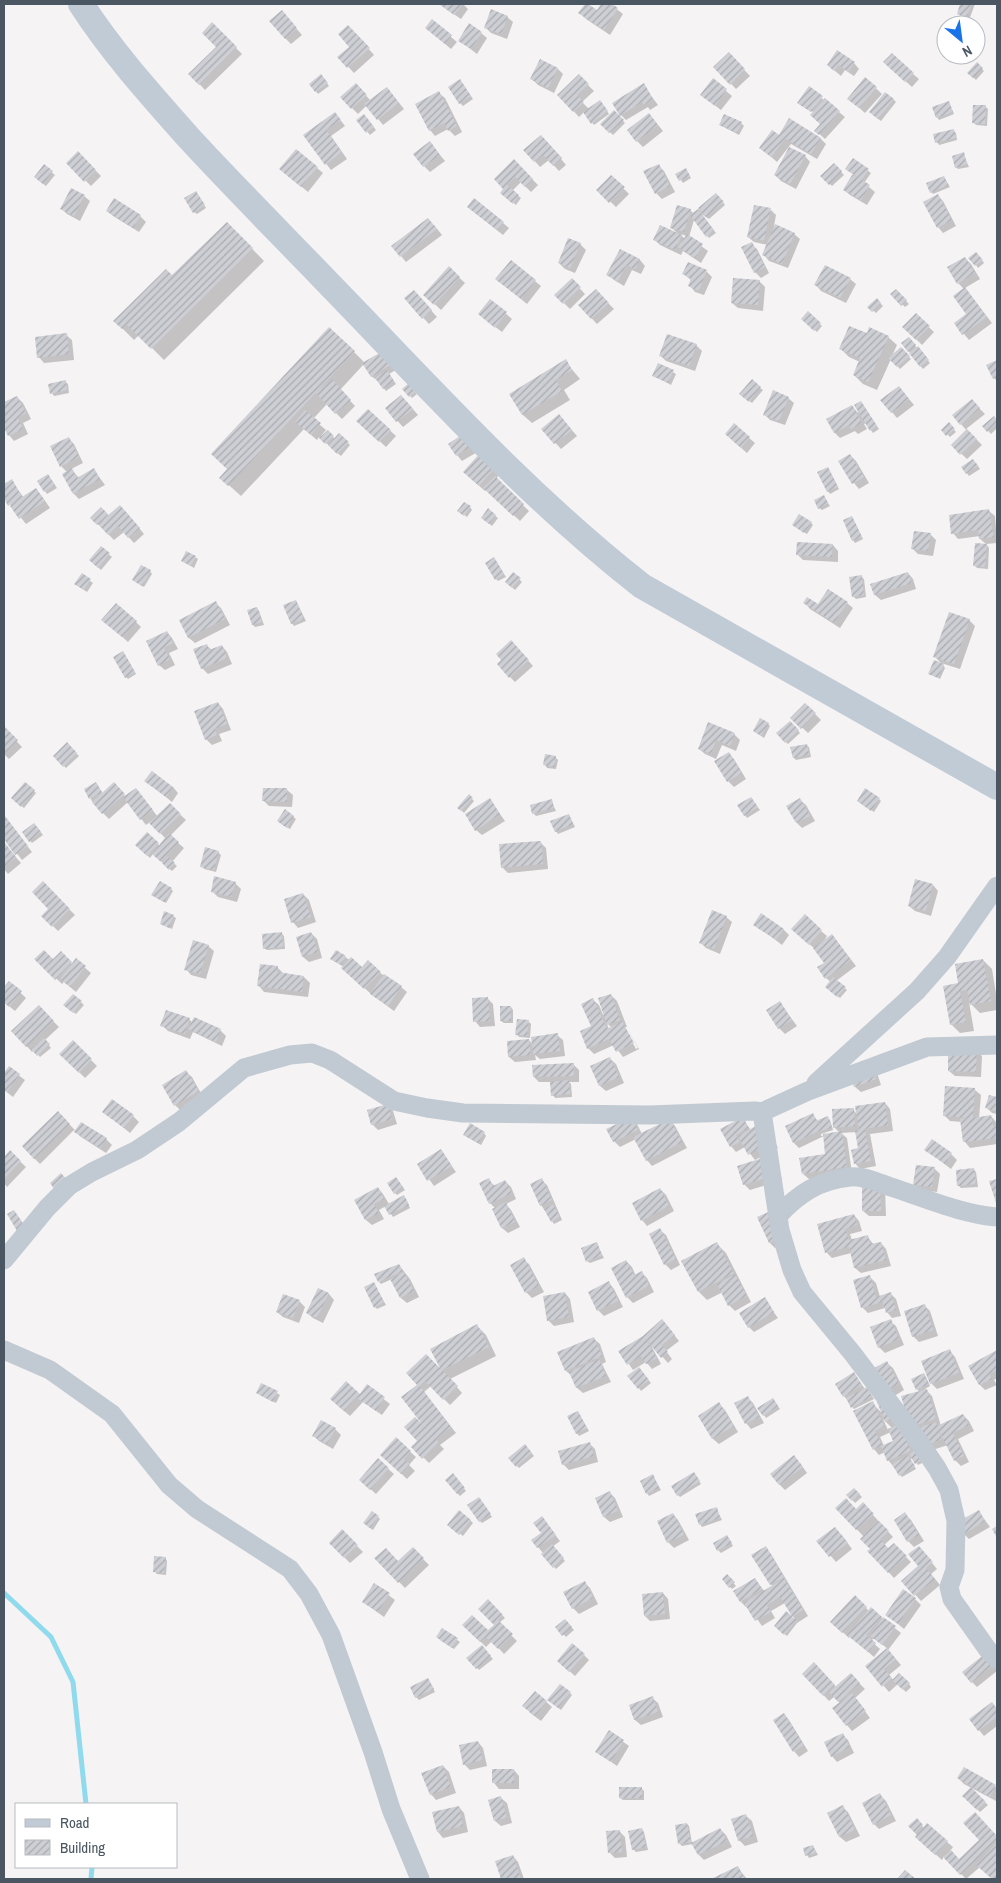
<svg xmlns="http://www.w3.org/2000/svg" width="1001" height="1883" font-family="'Archivo Narrow',sans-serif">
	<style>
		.shadow { fill: #0003; fill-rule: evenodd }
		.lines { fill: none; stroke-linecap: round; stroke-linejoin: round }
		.stream { stroke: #90daee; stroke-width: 5 }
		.building { fill: url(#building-hatch) }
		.minor { stroke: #c1cad2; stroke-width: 19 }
		.secondary { stroke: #c1cbd6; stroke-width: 26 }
	</style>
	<defs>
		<pattern id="building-hatch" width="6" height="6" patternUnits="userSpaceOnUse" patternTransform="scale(1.25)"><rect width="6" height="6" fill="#cdcfd5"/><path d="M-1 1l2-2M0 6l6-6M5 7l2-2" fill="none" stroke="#a8abb0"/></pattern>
	</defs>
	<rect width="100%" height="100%" fill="#f5f3f3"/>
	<!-- shadow -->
	<path class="shadow" d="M439 4H463L468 9 461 19Z
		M603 4H610L623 14 610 35 586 19 580 13 598 12Z
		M962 4H975L969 20 958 14Z
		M507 17 513 22 507 39 491 33 486 28Z
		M287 18 302 35 291 44 285 38Z
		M432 21 457 42 451 49 426 28Z
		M212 24 242 54 205 90 190 74 218 47Z
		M354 32 374 55 354 73 339 57 351 47Z
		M481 33 487 38 477 54 460 41Z
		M729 54 750 76 736 89 715 67Z
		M854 63 859 69 854 76 845 70 841 76 828 65Z
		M977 64 984 71 976 80 969 73Z
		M891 68 913 74 919 79 912 87Z
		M558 69 563 74 554 93 538 85 532 79Z
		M579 76 594 91 582 102 589 109 602 104 609 114 594 125 584 112 579 117 559 95Z
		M323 78 329 86 318 94 310 84Z
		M866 79 882 94 865 113 855 104Z
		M713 80 732 96 721 110 708 100Z
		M462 83 473 99 463 106 460 103Z
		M356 85 371 101 387 88 404 109 383 125 367 105 358 114 342 98Z
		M643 85 658 105 650 110 648 107 626 120 621 115Z
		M809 88 845 117 825 139 816 131 822 125 817 115 804 105Z
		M439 93 445 98 462 132 455 136 448 129 435 136 430 130Z
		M893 99 896 102 881 121 873 115Z
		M949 103 954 114 939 120 937 117Z
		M985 106 988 109 987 126 976 125 974 123Z
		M614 112 625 123 613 135 602 124Z
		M335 113 345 126 331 136 347 159 331 170 304 135Z
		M367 118 376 130 370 135 358 120Z
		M654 120 663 131 643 147 637 141Z
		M789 120 821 139 826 144 817 159 791 144 777 162 761 148 779 137Z
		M741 123 744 126 739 135 720 125Z
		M953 131 956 133 957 140 939 145 937 142Z
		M547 142 566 165 559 171 549 160 540 167 525 150Z
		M430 143 445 161 430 172 424 166Z
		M296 150 323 173 308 192 286 174Z
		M78 153 101 176 91 186 68 163Z
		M963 154 969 167 958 169 956 167Z
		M805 156 810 162 796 189 781 181 775 175Z
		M853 160 871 173 864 183 875 192 867 205 850 195 844 190 853 174Z
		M514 161 538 185 531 192 521 182 512 191 521 198 516 205 504 195Z
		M834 164 844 175 832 186 822 176Z
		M658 165 664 171 675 192 662 199 656 193 645 172Z
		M44 166 55 175 46 186 38 180Z
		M686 170 691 178 683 183 677 174Z
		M611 176 629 194 616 207 598 190Z
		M944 177 950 187 933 194 931 192Z
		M716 194 725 205 709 219 700 213 716 233 709 238 694 220 689 237 708 251 701 263 683 251 681 255 660 245 654 239 678 234 672 228 690 210 694 214ZM680 234 687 236 685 239Z
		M198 195 206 208 197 214 194 212Z
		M84 196 90 201 80 221 67 214 62 209Z
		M938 196 943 201 956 226 943 233 938 227Z
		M114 200 140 216 146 222 139 232 113 216 107 210Z
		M771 210 776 215 774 226 794 234 800 239 788 268 769 261 764 255 768 245 754 242 748 237Z
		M474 212 503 223 509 228 503 235Z
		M227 223 264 261 164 360 139 335 134 340 115 321 172 277Z
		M434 225 442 235 406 262 401 256Z
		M580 244 586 250 575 273 565 269 559 263Z
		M751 244 757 249 769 273 761 278 755 272Z
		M620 250 640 260 645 266 641 274 632 270 624 286 614 280 608 275Z
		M979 256 984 263 978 268 976 265Z
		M965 258 971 264 980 279 965 288 992 323 969 340 955 323 967 314 964 289 958 283Z
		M511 262 541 286 527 304 503 284Z
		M449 268 465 283 441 310 425 295Z
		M706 271 712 277 704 295 695 292 690 286 692 281 684 274Z
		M850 279 856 284 846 303 821 291 816 285Z
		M572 280 585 294 570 309 556 295Z
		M760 282 765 287 763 311 738 308 732 303Z
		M596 291 614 309 597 324 580 306Z
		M896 291 909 304 905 307 892 294Z
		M419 297 437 317 429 324 405 298Z
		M490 300 512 319 502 332 485 319Z
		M877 300 883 306 876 313 869 307Z
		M808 313 822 326 817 332 802 319Z
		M916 315 934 332 922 345 904 327Z
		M66 335 72 340 74 360 44 363 39 357Z
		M867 335 888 337 897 345 892 356 901 348 911 359 900 369 891 359 877 390 863 384 854 375 860 362 849 357 840 348Z
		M911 341 930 363 923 369 903 344Z
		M696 345 702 351 695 371 666 361 661 356Z
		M354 352 365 363 383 352 396 370 389 374 396 384 386 391 378 381 371 376 364 364 340 390 355 406 342 419 327 404 313 419 326 430 321 436 322 437 328 432 335 439 339 435 350 445 341 456 319 437 317 440 304 429 241 496 221 478Z
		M565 361 580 379 564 390 570 400 532 423 523 415 511 394Z
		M997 361V382L987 366Z
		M659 364 676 374 671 385 653 375Z
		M65 382 68 384 69 393 54 396 52 393Z
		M408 385 417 394 412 398 404 389Z
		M760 388 763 390 752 403 741 394Z
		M904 393 914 405 897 418 892 412Z
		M17 397 23 403 31 419 23 423 28 434 14 441 9 435 4 425V404Z
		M788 398 794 403 785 425 770 420 764 414Z
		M407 402 418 415 403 427 386 408Z
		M861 402 879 429 873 433 866 423 864 424 867 429 858 434 855 431 840 438 835 433 828 419 852 406 858 413Z
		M977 406 985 414 966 429 982 445 967 459 952 445 967 431 961 424Z
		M368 410 396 436 386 447 358 421Z
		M993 418 997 422V428L991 434 984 426Z
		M564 421 577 436 561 449 543 429Z
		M949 424 956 432 950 437 943 430Z
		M734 425 755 443 747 453 732 440Z
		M466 433 479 451 462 461 457 455Z
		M68 438 74 444 83 463 71 469 79 478 94 470 105 485 79 499 74 494 63 475 67 472 61 466Z
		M480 455 500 473 496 479 529 511 520 521 486 490 485 491 470 478Z
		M850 455 856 461 869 483 859 489 854 483Z
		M976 463 980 469 969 476 967 473Z
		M828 468 839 489 830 494 828 491Z
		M48 475 57 488 47 494 45 491Z
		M11 480 24 498 41 495 50 508 26 524 4 496V485Z
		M824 497 830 506 822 510 819 508Z
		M470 507 472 510 467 517 462 513Z
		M101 509 109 516 126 512 144 534 134 543 124 532 114 540 92 518Z
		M488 510 498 518 492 526 485 520Z
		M989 511 995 516 997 543 986 544 980 539V536L958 539 953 533Z
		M852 517 863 539 855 543 853 540Z
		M811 523 813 525 807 534 796 527Z
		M930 534 936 540 933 556 918 554 912 548Z
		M833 545 838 551V562L803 560 797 554Z
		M987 545 989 548 988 569 977 568 975 566Z
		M101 548 112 557 101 570 90 560Z
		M195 557 198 559 194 568 182 561Z
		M496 561 506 577 498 581 496 579Z
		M150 571 152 574 144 587 133 580Z
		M908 573 913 579 916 589 881 600 875 595 872 585Z
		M514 574 522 582 515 590 506 582Z
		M82 575 93 583 87 592 78 586Z
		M861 577 864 579 866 597 856 599 853 596Z
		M296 601 306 621 294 626 292 623Z
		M215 603 221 608 230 625 195 643 189 638 180 620Z
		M805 603 819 606 847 603 853 608 840 628 810 609Z
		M257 608 259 611 264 625 255 627 253 625Z
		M969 620 975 626 960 669 941 663 935 657Z
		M136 622 141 627 128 642 109 625Z
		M167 632 172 638 178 649 169 653 175 665 165 670 159 665Z
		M206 645 212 650 222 646 227 652 232 664 208 674 202 668Z
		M516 647 533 666 515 682 510 677Z
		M125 655 136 674 128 679 126 677Z
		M943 665 945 668 940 679 930 673Z
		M218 703 223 709 231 730 219 734 222 741 212 745 206 739Z
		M805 704 821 720 808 733 792 718Z
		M790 722 800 733 788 744 778 734Z
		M709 724 734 734 740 740 736 751 722 745 716 759 705 754 699 749Z
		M768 724 770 726 764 738 754 731Z
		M4 728 22 747 9 759 4 754Z
		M67 744 79 756 66 768 54 756Z
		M806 745 809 747 811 757 796 760 794 758Z
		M728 753 734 759 746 779 734 787 728 781Z
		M555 757 558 760 556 769 547 768 545 765Z
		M146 781 173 787 178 793 172 802Z
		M96 784 103 794 114 784 126 797 136 789 158 817 170 805 186 820 170 836 184 848 172 862 177 866 172 871 153 854 150 858 137 845 147 834 160 846 166 839 150 822 146 825 128 802 109 819 93 803 86 790Z
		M287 790 293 795 292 807 269 806 264 801Z
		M34 791 36 793 24 808 15 801Z
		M469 796 474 801 464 813 459 808Z
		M879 799 881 801 874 812 861 803Z
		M490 800 505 821 482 835 476 830Z
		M551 800 556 811 536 816 533 813Z
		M800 800 806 805 815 821 802 828 797 823 788 806Z
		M753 801 760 810 747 818 739 806Z
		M285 811 296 819 290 829 281 824Z
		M569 815 575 827 558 834 556 831Z
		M5 818 32 852 22 860 4 837V819Z
		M37 827 43 835 32 843 30 841Z
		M540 842 546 848 548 869 508 873 502 867Z
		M4 844 21 863 8 874 4 869Z
		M218 852 221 855 216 872 204 869 202 866Z
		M43 883 75 915 58 931 43 916 50 909Z
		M235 883 241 889 237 902 218 897 212 891Z
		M933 885 938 891 931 916 915 911 909 906Z
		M171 889 173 891 166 903 155 897Z
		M303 894 309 900 316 922 298 928 293 922Z
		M173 916 176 918 172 929 161 924Z
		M726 917 732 922 720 954 706 948 701 943Z
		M755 924 783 929 789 935 782 945Z
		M821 931 827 936 823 942 832 935 856 966 836 981 847 990 840 998 829 990 831 982 826 978 825 963 815 949 799 935Z
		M311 933 317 939 322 958 309 962 303 957Z
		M282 934 284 936 285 949 267 950 264 948Z
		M208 946 214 951 206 979 191 975 186 969Z
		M336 951 362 968 368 962 384 976 401 987 407 992 394 1011 371 994 348 973 344 967 334 961Z
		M61 953 73 965 76 960 91 973 76 992 64 982 62 984 36 959 53 961Z
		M983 960 992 969 997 1000V1010L980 1013 969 1002 974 1031 960 1033 951 1024 960 984Z
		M277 967 283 973 304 977 310 983 308 997 264 992 259 986Z
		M9 982 26 998 15 1011 4 1002V989Z
		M73 995 84 1005 76 1014 67 1007Z
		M611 995 617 1001 627 1027H624L636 1049 638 1048 627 1028 639 1049 623 1057 614 1045 594 1054 588 1048 592 1027 593 1000 599 1005 603 1015H605ZM606 1022 612 1028 609 1029Z
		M488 999 493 1004 495 1026 480 1027 475 1021Z
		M780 1003 797 1026 785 1034 779 1028Z
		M39 1007 59 1027 45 1040 51 1048 40 1057 34 1050 32 1052 13 1031Z
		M511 1007 513 1010V1023H504L501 1021Z
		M167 1012 190 1020 193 1023 220 1030 226 1036 222 1046 193 1032 190 1039 168 1031 162 1025Z
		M529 1022 531 1024 530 1038 519 1037 517 1034Z
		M557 1035 563 1040 565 1056 540 1059 535 1055 536 1060 515 1062 509 1057 529 1040 533 1045Z
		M73 1042 97 1066 85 1078 61 1054Z
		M976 1050 982 1056 981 1077 955 1076 949 1071Z
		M610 1059 616 1064 624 1083 606 1091 600 1086Z
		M574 1065 579 1070V1082H569L571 1084 572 1097 555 1098 553 1095 552 1082H539L534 1077Z
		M875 1067 881 1085 861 1092 855 1087Z
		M9 1068 25 1080 13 1097 4 1090V1075Z
		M186 1072 192 1077 203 1097 181 1111 175 1105Z
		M975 1090 981 1095 979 1118 991 1116 996 1122 997 1144 970 1148 965 1142 962 1122 950 1121 944 1115Z
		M990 1096 997 1098V1114L992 1113 987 1108Z
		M885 1103 890 1109 893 1131 870 1134 876 1166 860 1169 855 1163 860 1149 856 1132 841 1133 847 1138 852 1173 809 1179 803 1174 827 1155 824 1136 799 1148 794 1143 812 1114 818 1121 828 1118 830 1120 833 1130 821 1134V1136L840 1133 834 1127 853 1110 857 1114Z
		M388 1105 393 1111 397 1124 378 1130 372 1124Z
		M104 1112 133 1116 139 1122 130 1133Z
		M58 1113 76 1131 106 1139 112 1145 106 1153 81 1137 74 1130 40 1164 23 1147Z
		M631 1118 637 1124 642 1134 670 1120 675 1126 687 1148 652 1166 647 1160 636 1139 620 1147 614 1141Z
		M742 1119 751 1130 768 1129 778 1148 755 1160 745 1147 736 1152 731 1146Z
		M484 1133 486 1136 481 1145 467 1137Z
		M926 1150 951 1154 957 1160 951 1169Z
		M441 1151 456 1172 434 1186 419 1165Z
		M10 1152 26 1167 7 1187 4 1183V1159Z
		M777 1162 782 1180 750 1190 744 1184Z
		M934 1168 940 1174 937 1192 920 1190 914 1184Z
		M974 1170 976 1172 978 1187 961 1188 958 1185Z
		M488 1180 495 1186 505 1181 511 1187 516 1199 506 1204 511 1210 520 1227 508 1233 502 1228 494 1210 496 1209 490 1203Z
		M541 1180 547 1185 562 1220 554 1224 541 1205Z
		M398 1181 405 1190 397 1195 395 1193Z
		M378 1188 383 1194 389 1204 406 1199 410 1208 393 1217 386 1206 379 1210 384 1219 372 1225 366 1220 355 1200Z
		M885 1188 886 1216H869L863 1211Z
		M660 1189 666 1195 674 1211 647 1226 642 1220Z
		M854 1215 859 1221 862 1231 850 1234 852 1240 867 1236 874 1245 881 1243 886 1249 891 1266 861 1273 855 1268 851 1253 832 1258 827 1253Z
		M758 1218 787 1243 775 1248 770 1243Z
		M660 1230 666 1235 680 1265 671 1270 665 1264Z
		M596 1243 604 1258 590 1263 587 1261Z
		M717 1244 726 1253 751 1302 735 1311 729 1305 723 1292 707 1300 699 1292Z
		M523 1259 529 1264 544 1292 532 1298 526 1292Z
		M626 1261 632 1267 636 1276 642 1273 647 1278 654 1292 633 1303 627 1297Z
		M399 1265 410 1279 419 1297 407 1303 401 1298 392 1279 381 1284 379 1282Z
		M870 1277 876 1283 880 1297 891 1294 896 1299 901 1316 892 1318 887 1312 885 1308 868 1313 862 1307Z
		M609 1283 614 1289 623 1307 604 1316 598 1310Z
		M374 1284 386 1305 377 1309 375 1307Z
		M319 1289 329 1294 334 1300 323 1323 313 1318 307 1313Z
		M565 1293 570 1299 574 1322 554 1326 548 1320Z
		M764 1299 778 1318 754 1332 749 1327Z
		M299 1301 305 1307 299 1323 283 1317 277 1312Z
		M924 1305 930 1311 938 1336 919 1342 913 1336Z
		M890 1321 896 1326 904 1345 885 1353 879 1347Z
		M477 1326 486 1335 496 1356 450 1379 462 1393 450 1405 431 1386 424 1392 456 1433 440 1445 444 1449 429 1463 413 1447 419 1441 415 1418 423 1425 418 1385 407 1373 443 1372 432 1349Z
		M667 1326 679 1341 666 1351 672 1359 668 1363 653 1346 652 1347 661 1364 652 1369 646 1362 633 1370 620 1351Z
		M594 1339 600 1344 606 1362 602 1364 611 1382 583 1393 577 1388 572 1376 566 1371Z
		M950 1351 955 1357 964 1379 937 1389 931 1383Z
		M997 1352V1378L994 1380 997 1385 985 1390 980 1385 970 1366Z
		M887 1363 893 1368 904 1390 891 1398 904 1422 920 1392 917 1389 926 1377 930 1386 925 1389 932 1396 941 1426 963 1415 969 1421 974 1431 958 1439 969 1462 961 1466 955 1460 948 1445 920 1454 924 1462 918 1465 913 1458 910 1459 916 1469 902 1477 888 1460 885 1452 879 1455 874 1449 872 1403 882 1413ZM883 1419 892 1428 888 1430ZM891 1432 895 1441 884 1446 880 1437Z
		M641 1371 651 1383 641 1391 639 1388Z
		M854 1374 865 1389 869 1391 874 1399 854 1409 844 1396Z
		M346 1383 360 1396 367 1386 390 1404 382 1415 363 1402 350 1416 337 1405Z
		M262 1384 280 1395 276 1403 260 1395Z
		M748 1398 753 1403 764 1423 751 1429 746 1423Z
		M773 1399 780 1409 766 1418 764 1415Z
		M719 1404 725 1410 738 1432 719 1444 713 1439 699 1416Z
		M578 1412 589 1431 579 1436 577 1433Z
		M335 1429 341 1435 333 1449 319 1441 314 1436Z
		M396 1439 416 1457 409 1465 415 1471 407 1479 387 1460Z
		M589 1443 595 1449 598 1462 569 1470 563 1464Z
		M525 1445 534 1456 519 1468 510 1458Z
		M378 1460 394 1474 376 1494 366 1485Z
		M800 1463 807 1473 785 1490 779 1484Z
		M653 1476 661 1490 649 1496 647 1493Z
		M696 1476 701 1484 680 1497 678 1495Z
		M455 1477 466 1491 460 1496 446 1480Z
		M854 1489 862 1497 855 1503 848 1495Z
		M610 1493 615 1498 623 1517 610 1522 604 1517 597 1498Z
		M481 1501 492 1517 482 1523 480 1521Z
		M863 1504 893 1537 884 1545 889 1550 894 1545 911 1562 894 1578 869 1551 871 1549 864 1537 837 1508 856 1510Z
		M716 1508 722 1520 702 1527 700 1524Z
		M979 1512 990 1527 969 1539 964 1534Z
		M673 1514 678 1520 689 1540 674 1548 668 1542Z
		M905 1514 911 1520 924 1541 914 1547 908 1541 895 1520Z
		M378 1517 380 1519 373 1530 367 1526Z
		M542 1518 560 1541 552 1547 565 1561 556 1569 538 1547 542 1534Z
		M470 1520 473 1523 463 1536 451 1527Z
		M342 1531 363 1552 350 1563 330 1543Z
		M841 1534 852 1549 836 1562 818 1541Z
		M729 1539 733 1546 721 1553 718 1550Z
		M765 1548 771 1554 808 1616 797 1623 787 1636 775 1626 796 1621 785 1603 771 1611 775 1618 762 1626 748 1606 746 1607 741 1602 755 1579 765 1592 773 1587 753 1556Z
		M413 1549 429 1565 405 1588 376 1558 399 1563Z
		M924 1553 937 1569 931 1574 940 1585 921 1601 903 1581 920 1566Z
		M165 1558 167 1561 166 1575 157 1574 155 1572Z
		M727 1576 736 1586 732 1589 723 1579Z
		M584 1582 590 1588 598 1604 579 1614 573 1608Z
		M375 1585 395 1600 384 1617 363 1602Z
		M663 1593 668 1599 670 1619 650 1621 645 1616Z
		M855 1597 869 1611 871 1609 901 1633 888 1650 901 1665 889 1675 894 1681 899 1675 909 1684 911 1687 906 1692 898 1684 889 1692 867 1666 888 1649 874 1638 871 1641 880 1649 874 1657 850 1636 849 1638 832 1622Z
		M915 1599 921 1605 904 1629 887 1615Z
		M488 1601 505 1618 499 1623 517 1641 504 1654 492 1641 486 1647 464 1625 488 1632 496 1625Z
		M565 1620 574 1630 566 1637 557 1627Z
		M443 1630 460 1642 454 1649 440 1640Z
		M481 1646 493 1659 479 1670 468 1658Z
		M986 1654 997 1667V1671L977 1687 972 1682Z
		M584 1655 589 1660 575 1676 564 1666Z
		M814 1664 836 1687 850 1674 865 1689 855 1698 870 1718 852 1731 847 1725 840 1703 834 1697 829 1701 804 1674Z
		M428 1679 435 1692 419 1700 416 1697Z
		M535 1692 552 1707 541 1721 529 1712Z
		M570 1693 572 1695 561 1710 551 1702Z
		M652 1698 658 1703 663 1717 641 1725 635 1720 630 1705Z
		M992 1704 997 1709V1726L984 1736 979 1730Z
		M784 1714 789 1720 808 1751 799 1757 794 1751Z
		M609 1732 629 1746 617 1766 597 1752Z
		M842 1734 848 1740 854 1753 837 1762 832 1756Z
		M478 1742 483 1748 487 1766 470 1770 464 1764Z
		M443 1766 449 1772 456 1793 436 1800 431 1794Z
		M964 1768 997 1788 996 1801 964 1784 958 1778Z
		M514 1770 519 1776V1789H499L494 1783Z
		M641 1788 644 1791V1800H623L620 1798Z
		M971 1789 988 1805 980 1812 964 1796Z
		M880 1795 886 1801 896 1821 879 1829 874 1824Z
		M501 1798 507 1803 512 1823 501 1826 495 1821Z
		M459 1807 464 1813 468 1832 443 1838 438 1832 434 1813Z
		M842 1807 848 1812 860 1836 846 1842 840 1837 829 1813Z
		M975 1814 997 1837V1879H993L980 1867 966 1879 944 1856 942 1860 922 1842 910 1826 917 1820 924 1828 947 1842 953 1847 950 1851 959 1860 981 1840Z
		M746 1816 752 1821 758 1842 745 1846 739 1840Z
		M687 1824 689 1826 692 1843 720 1829 726 1835 732 1847 704 1860 699 1855 693 1844 682 1846 680 1844 676 1826Z
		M642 1829 644 1832 648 1850 636 1852 634 1850 630 1832Z
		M619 1831 625 1837 627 1857 615 1858 609 1852Z
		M813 1846 818 1855 809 1858 804 1849Z
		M513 1856 518 1862 524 1879H503L497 1862Z
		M738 1868 747 1879H714Z"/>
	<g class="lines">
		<!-- stream -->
		<path class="stream" d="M4 1593 51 1637 73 1682 86 1804
			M91 1879 92 1867"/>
	</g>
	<!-- building -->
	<path class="building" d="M439 4H463L454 15Z
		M585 4H588L597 10 601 4H612L618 8 604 30 578 13Z
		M960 4H972L966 18 957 14Z
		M491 9 508 16 501 34 484 28Z
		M282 10 297 28 285 39 269 21Z
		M432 19 452 35 445 44 425 28Z
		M212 22 237 47 199 85 188 74 216 47 202 33Z
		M469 23 482 32 471 49 458 41Z
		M348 25 370 48 347 68 337 57 349 47 338 34Z
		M837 50 855 62 848 72 839 65 834 71 827 65Z
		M729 52 745 69 730 85 713 67Z
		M892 53 914 73 905 82 883 62Z
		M540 59 558 68 548 88 530 79Z
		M977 62 983 68 973 78 967 73Z
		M321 74 328 83 315 92 309 84Z
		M579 74 589 84 577 95 584 102 573 112 557 95Z
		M865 77 877 87 859 108 847 99Z
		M713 78 727 89 715 106 700 95Z
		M460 79 471 96 459 104 448 87Z
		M356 83 367 95 351 109 340 97Z
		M644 83 653 99 644 105 642 102 620 116 612 103Z
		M809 86 823 96 811 112 797 103Z
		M387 87 399 103 377 120 364 104Z
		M439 91 457 126 448 131 444 123 429 131 415 104Z
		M885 92 894 99 878 119 869 112Z
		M825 98 840 111 819 135 814 131 820 124 810 115Z
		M600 100 608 111 591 124 583 112Z
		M949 101 953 112 936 118 932 107Z
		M973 105H986L985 124 972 123Z
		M614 110 624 120 609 133 600 124Z
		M335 112 341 120 326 130 342 152 325 165 303 135Z
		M649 113 658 125 636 142 627 130Z
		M364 114 374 127 366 133 356 120Z
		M724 114 742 122 737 133 719 125Z
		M789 118 821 138 811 154 779 135Z
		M954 129 956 138 935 143 933 134Z
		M772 130 785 139 771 157 759 148Z
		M541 135 562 158 553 166 543 155 534 162 523 150Z
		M430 141 440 155 423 167 413 154Z
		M789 147 806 155 790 184 774 175Z
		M296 149 318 167 301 187 279 169Z
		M78 151 96 170 84 182 66 163Z
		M964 152 967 164 955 168 952 156Z
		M853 158 869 169 862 180 870 185 861 200 843 190 852 175 857 177 845 169Z
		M514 159 533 179 525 187 515 177 507 185 519 195 513 204 500 193 503 189 494 179Z
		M834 163 842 171 829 185 820 176Z
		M44 164 53 171 43 184 34 177Z
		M659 164 670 186 655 194 643 171Z
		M686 168 690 176 679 181 675 174Z
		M611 175 625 187 609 203 596 190Z
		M944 176 948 185 930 193 926 183Z
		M71 188 85 195 74 216 60 209Z
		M196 191 205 205 193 213 184 198Z
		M716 193 724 202 706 217 698 208Z
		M938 194 952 220 937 228 923 202Z
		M114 198 141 215 133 228 106 211Z
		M474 198 504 222 497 230 467 207Z
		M677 205 691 209 684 232 670 228Z
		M754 205 771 208 764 241 747 237Z
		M698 209 714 230 706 237 690 215Z
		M428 218 437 229 400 257 391 246Z
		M227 222 253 248 151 349 127 325 122 329 113 321 166 269 172 275Z
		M775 224 795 233 782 264 762 255Z
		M660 225 682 235 675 250 653 240Z
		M687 234 703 244 695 258 678 247Z
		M568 238 581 243 570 268 558 263Z
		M752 242 765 267 754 273 741 247Z
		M620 249 640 259 635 269 626 265 618 281 606 275Z
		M976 252 983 260 975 266 968 258Z
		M965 257 975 273 957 284 947 267Z
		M511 260 536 280 521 299 495 279Z
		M688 262 707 270 699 291 688 286 691 278 682 274Z
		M825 265 851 278 840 298 814 285Z
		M449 266 460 277 434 305 423 295Z
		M572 278 581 287 563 304 554 295Z
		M733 278 760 280 758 305 731 303Z
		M965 287 987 317 962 335 954 323 966 314 953 296Z
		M596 289 609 303 591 319 578 305Z
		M896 289 907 300 901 306 890 294Z
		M414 290 432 310 422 319 404 298Z
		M877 298 881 303 872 312 867 307Z
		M490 299 507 312 495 328 478 314Z
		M808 311 821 323 814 331 801 319Z
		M916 313 930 326 916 340 902 327Z
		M849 326 867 333 869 327 889 336 868 382 853 375 860 358 839 349Z
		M329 327 355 351 228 486 219 478 227 469 211 454Z
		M67 333 69 354 37 358 35 337Z
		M667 334 697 344 689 366 659 356Z
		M909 337 916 345 908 352 901 343Z
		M918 346 929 360 920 367 909 353Z
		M901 347 910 356 897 367 888 358Z
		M383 351 392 364 371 377 362 363Z
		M566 359 572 370 556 380 562 391 522 415 509 394Z
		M997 360V377L993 379 986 365Z
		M658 363 674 370 668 383 652 376Z
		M387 370 394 381 383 389 375 378Z
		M332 379 351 400 335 414 316 393Z
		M752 379 761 387 749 402 739 394Z
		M66 380 67 390 50 394 48 384Z
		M409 383 416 391 409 397 402 389Z
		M899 386 909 399 891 413 880 400Z
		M773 390 789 397 779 421 763 415Z
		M401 395 413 409 396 422 385 408Z
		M17 396 26 413 18 418 23 429 8 436 4 428V402Z
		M972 399 980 408 960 425 952 415Z
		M861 401 877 426 870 431 854 405Z
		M852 405 862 423 851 429 849 425 834 433 826 419Z
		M368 409 391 430 379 442 356 421Z
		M305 410 321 423 311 435 295 422Z
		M559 414 572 430 554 444 541 429Z
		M994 416 997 420V423L987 432 982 426Z
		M949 422 955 429 946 436 941 430Z
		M734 423 750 437 741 448 725 434Z
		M967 429 977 439 960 455 951 445Z
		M328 430 334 436 325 444 319 438Z
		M466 432 474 444 456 456 448 444Z
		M339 433 349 442 337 454 328 445Z
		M69 437 79 457 60 467 50 446Z
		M480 453 496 467 479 486 463 472Z
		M850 454 864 477 852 484 838 461Z
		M973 459 978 466 966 474 961 467Z
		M828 467 838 487 827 492 817 472Z
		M72 468 77 478 94 468 100 479 73 494 62 474Z
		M48 474 55 485 44 492 37 481Z
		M495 476 524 504 513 516 483 488Z
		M12 479 22 497 36 488 45 501 19 519 10 506 19 500 8 506 4 498V484Z
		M824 495 828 503 818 509 814 500Z
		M464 502 471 506 464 516 457 511Z
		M120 505 140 528 128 538 118 526 108 535 98 524Z
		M101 507 108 514 97 525 90 518Z
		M488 508 496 515 489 524 481 518Z
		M989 509 994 537 979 539 978 530 951 534 949 515Z
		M799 514 812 522 804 533 792 525Z
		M852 516 862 537 852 541 843 520Z
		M914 531 931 533 928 551 911 549Z
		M797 542 833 544 832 557 796 555Z
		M975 543 987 544 985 567 973 566Z
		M101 546 110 553 98 568 89 560Z
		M186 551 196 556 191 566 181 561Z
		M494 557 504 574 495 580 485 563Z
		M141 565 151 570 142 586 132 580Z
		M513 572 521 578 512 588 505 582Z
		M908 572 912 583 874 595 870 584Z
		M82 573 91 579 84 590 74 584Z
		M862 575 864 595 852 597 849 577Z
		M828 589 848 602 834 623 803 603 807 597 818 604Z
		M296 600 304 619 291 624 283 605Z
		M216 601 225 619 188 638 179 620Z
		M116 603 137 621 122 637 101 620Z
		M257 607 262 622 252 625 247 610Z
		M949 612 970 619 954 664 933 657Z
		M167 631 173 643 164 648 170 659 158 666 146 641Z
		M511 640 529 660 509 678 497 664 501 660 496 654Z
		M207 644 209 650 222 645 227 658 201 669 193 649Z
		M123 651 135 672 125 678 113 657Z
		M934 660 944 664 938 678 928 674Z
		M218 702 227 724 215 729 217 735 205 740 194 711Z
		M805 703 816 713 801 729 790 718Z
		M760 718 769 723 761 736 753 731Z
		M790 721 799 730 785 743 776 733Z
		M708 722 735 733 730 746 716 740 711 754 698 749Z
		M4 726 18 740 4 754Z
		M67 742 77 753 63 767 53 756Z
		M807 744 809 755 793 758 790 747Z
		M729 752 742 773 727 782 714 761Z
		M545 754 556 756 554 767 543 765Z
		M152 771 173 787 166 797 144 781Z
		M25 782 35 790 21 807 11 798Z
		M96 782 102 792 89 799 84 789Z
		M114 782 125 794 102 814 92 802Z
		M136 788 153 810 140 820 123 797Z
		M263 788H287V802L262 801Z
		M865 788 880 798 871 811 857 801Z
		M469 794 473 798 461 811 457 808Z
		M751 797 758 807 744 816 737 805Z
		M490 798 500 814 475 831 465 814Z
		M800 798 810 816 796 823 786 806Z
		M552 799 554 808 532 814 530 805Z
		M170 803 181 814 160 834 149 823Z
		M285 809 294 816 287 828 277 821Z
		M569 814 573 824 555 832 550 821Z
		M5 816 28 846 15 855 4 839V817Z
		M34 823 41 832 29 842 22 832Z
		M147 832 159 843 147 856 135 845Z
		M169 833 179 842 161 862 152 854Z
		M541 841 543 864 501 868 499 844Z
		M4 842 16 857 4 867Z
		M205 847 219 851 214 870 200 867Z
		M168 856 175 863 169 870 162 863Z
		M214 876 236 882 231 897 211 892Z
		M915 879 933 884 926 911 908 906Z
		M43 881 70 909 52 927 41 916 48 909 32 892Z
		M160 881 172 888 164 902 151 895Z
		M303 893 311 917 291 923 284 899Z
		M712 910 727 916 714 949 699 943Z
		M164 911 174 915 169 928 160 924Z
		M761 913 784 929 776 940 753 925Z
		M805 914 822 930 809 945 791 929Z
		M282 932 283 947 263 949 262 934Z
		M311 932 318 952 302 957 296 937Z
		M832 934 851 960 825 979 817 967 824 963 813 948Z
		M193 940 209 945 200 974 184 970Z
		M44 950 53 959 61 951 72 962 55 980 34 959Z
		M336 950 346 956 341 965 330 959Z
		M351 957 362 967 368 960 381 972 364 989 341 968Z
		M76 958 86 966 70 987 60 979Z
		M983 959 991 1001 970 1005 967 990 960 991 966 1022 950 1025 943 986 958 983 955 964Z
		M260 964 278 966 277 972 304 976 302 992 257 986Z
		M384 974 402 986 388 1006 370 994Z
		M833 977 846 987 837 997 825 987Z
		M9 981 22 991 9 1007 4 1002V987Z
		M73 994 82 1001 73 1013 63 1005Z
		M611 994 620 1020 607 1025 598 998Z
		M488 997 490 1021 473 1022 472 998Z
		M593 998 607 1029 622 1021 634 1043 616 1052 609 1039 587 1049 580 1031 591 1026 581 1004Z
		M780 1001 792 1020 778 1029 766 1010Z
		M39 1005 54 1021 26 1047 11 1031Z
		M500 1006H511V1021H500Z
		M166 1010 190 1018 185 1034 160 1026Z
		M194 1017 221 1029 216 1042 188 1029Z
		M517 1019 529 1020 527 1036 515 1035Z
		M558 1033 560 1051 533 1054 531 1037Z
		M44 1038 50 1044 37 1056 31 1049Z
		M529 1039 531 1055 508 1057 507 1041Z
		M73 1040 92 1059 79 1073 59 1054Z
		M948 1048 977 1049 976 1072 948 1071Z
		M610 1057 619 1077 599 1086 590 1066Z
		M869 1059 876 1079 854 1087 847 1067Z
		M574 1063V1076L533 1077 532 1065Z
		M9 1066 20 1074 7 1092 4 1090V1073Z
		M186 1070 199 1091 174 1106 162 1085Z
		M569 1080 570 1094 551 1096 550 1082Z
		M945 1086 975 1088 973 1118 991 1115 993 1126 997 1125V1138L963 1142 960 1119 968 1118 943 1116Z
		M989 1095 997 1097V1111L985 1108Z
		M112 1099 134 1115 124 1128 102 1112Z
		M885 1102 888 1125 865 1129 871 1161 854 1164 851 1150 858 1148 855 1131 859 1130 855 1106Z
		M388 1104 392 1119 371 1125 367 1110Z
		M854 1108 855 1126 833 1128 832 1109Z
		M58 1111 70 1124 34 1159 22 1146Z
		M813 1113 821 1130 793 1143 785 1126Z
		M828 1116 832 1128 821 1131 818 1120Z
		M632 1117 638 1130 613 1142 606 1129Z
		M743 1117 749 1128 736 1135 740 1142 730 1147 720 1129Z
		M670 1119 682 1142 646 1161 633 1137Z
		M81 1122 107 1138 100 1148 74 1132Z
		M763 1122 773 1142 748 1155 738 1136Z
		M470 1123 485 1132 478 1143 463 1135Z
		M842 1131 847 1167 802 1174 799 1158 825 1154 823 1134Z
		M932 1139 952 1153 945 1164 924 1150Z
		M441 1149 452 1166 427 1181 417 1164Z
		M10 1150 21 1161 4 1179V1157Z
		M772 1155 778 1174 743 1185 737 1166Z
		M916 1165 935 1167 932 1187 913 1185Z
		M974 1168 976 1184 957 1186 956 1170Z
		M61 1173 67 1180 55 1190 50 1183Z
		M396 1177 403 1187 394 1194 387 1183Z
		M489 1178 493 1186 505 1180 512 1193 489 1204 479 1183Z
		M542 1178 552 1200 540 1206 530 1184Z
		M997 1179V1206L989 1181Z
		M880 1181 881 1211H862V1182Z
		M378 1187 384 1199 374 1204 379 1213 365 1220 354 1200Z
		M660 1188 669 1206 641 1221 632 1203Z
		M404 1195 409 1205 389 1215 384 1206Z
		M506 1202 515 1222 501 1228 492 1209Z
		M553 1204 560 1217 551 1222 544 1209Z
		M778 1208 782 1237 769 1243 757 1217Z
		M14 1210 25 1226 17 1231 7 1214Z
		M854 1214 857 1225 845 1229 849 1240 868 1235 870 1244 881 1242 886 1260 854 1268 849 1247 825 1253 817 1224Z
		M660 1228 676 1259 664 1265 649 1234Z
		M597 1242 602 1255 586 1262 581 1248Z
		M717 1242 734 1273 698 1292 681 1261Z
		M524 1257 539 1286 525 1293 510 1265Z
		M626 1260 634 1275 642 1271 649 1286 626 1298 611 1268Z
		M399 1264 403 1271 378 1282 374 1274Z
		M404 1272 414 1291 400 1298 390 1279Z
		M735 1274 747 1296 728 1306 717 1284Z
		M870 1275 876 1297 891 1292 896 1310 886 1313 883 1302 861 1308 853 1280Z
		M609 1281 618 1301 597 1311 588 1292Z
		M374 1282 384 1302 374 1308 364 1287Z
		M318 1288 329 1293 317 1318 306 1313Z
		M565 1292 569 1317 547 1321 543 1296Z
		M283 1294 300 1300 293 1318 276 1312Z
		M765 1297 774 1312 748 1328 739 1313Z
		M925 1304 933 1330 912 1337 904 1311Z
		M662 1319 675 1335 662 1345 668 1352 661 1358 646 1339 657 1358 646 1364 641 1356 627 1365 618 1351 643 1336Z
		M891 1319 899 1339 878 1348 870 1327Z
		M477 1324 489 1347 442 1370 458 1386 443 1400 425 1381 420 1386 451 1427 436 1439 439 1443 422 1459 411 1447 417 1441 404 1427 415 1417 422 1424 401 1397 417 1385 406 1373 426 1354 440 1368 430 1349Z
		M594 1337 602 1356 565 1371 557 1352Z
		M950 1349 959 1373 930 1384 921 1361Z
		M997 1350V1370L989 1374 992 1379 979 1385 968 1366Z
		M599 1359 606 1376 576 1388 569 1372Z
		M887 1361 899 1384 879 1395 867 1372Z
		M639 1367 649 1380 638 1389 627 1376Z
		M854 1372 862 1385 843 1397 835 1384Z
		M924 1373 929 1384 916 1390 911 1379Z
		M346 1381 360 1394 344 1411 330 1399Z
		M261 1383 278 1391 273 1402 256 1393Z
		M367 1384 385 1397 376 1411 357 1398Z
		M867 1387 872 1397 851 1408 846 1398Z
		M927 1389 936 1419 910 1427 901 1396Z
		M748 1396 759 1417 745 1424 734 1403Z
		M891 1396 900 1416 885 1422 877 1402Z
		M773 1398 778 1406 763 1416 757 1408Z
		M873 1401 884 1426 875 1431 882 1445 873 1450 853 1411Z
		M719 1402 734 1426 712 1439 698 1416Z
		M578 1411 587 1428 576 1434 567 1416Z
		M963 1414 969 1425 953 1433 964 1456 954 1461 938 1428 942 1439 913 1450 907 1432 936 1422 937 1426Z
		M321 1420 336 1428 327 1444 312 1436Z
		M899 1424 911 1451 887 1461 881 1446 893 1441 888 1429Z
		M396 1437 411 1451 404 1459 410 1464 401 1474 380 1455Z
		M590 1442 594 1456 562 1465 558 1451Z
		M525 1444 532 1453 516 1467 508 1458Z
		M917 1449 923 1459 915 1464 909 1454Z
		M794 1455 803 1467 779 1485 770 1474Z
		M908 1455 915 1466 899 1476 892 1464Z
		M378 1458 389 1468 370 1490 359 1480Z
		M694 1472 700 1481 677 1496 671 1486Z
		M453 1473 465 1488 457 1494 445 1480Z
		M653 1474 659 1488 646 1494 640 1481Z
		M854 1488 860 1494 852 1501 846 1495Z
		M610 1491 618 1511 603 1517 595 1498Z
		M479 1497 491 1514 479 1522 467 1505Z
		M846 1498 856 1509 863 1502 874 1514 856 1530 835 1508Z
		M717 1507 720 1518 699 1525 695 1514Z
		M459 1510 471 1520 459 1535 447 1525Z
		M979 1510 985 1521 963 1535 956 1523Z
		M372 1511 379 1516 370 1528 363 1523Z
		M905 1512 919 1535 907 1542 894 1520Z
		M673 1513 684 1535 667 1543 657 1521Z
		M542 1516 556 1535 537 1548 531 1540 541 1533 533 1523Z
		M879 1521 889 1531 880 1539 888 1548 894 1543 907 1556 888 1573 867 1551 870 1549 860 1539Z
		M997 1526V1538L992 1529Z
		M835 1527 848 1543 829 1557 816 1541Z
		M342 1529 358 1545 344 1558 329 1543Z
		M727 1535 732 1543 717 1551 713 1543Z
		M552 1544 564 1558 553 1568 541 1554Z
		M766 1546 784 1577 770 1585 751 1555Z
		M919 1546 933 1562 926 1568 935 1579 914 1596 901 1581 918 1566 908 1554Z
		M413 1547 424 1558 398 1583 374 1558 386 1548 398 1561Z
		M154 1556 166 1557 164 1573 153 1572Z
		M727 1574 735 1582 729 1588 722 1579Z
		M755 1578 762 1589 740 1602 733 1591Z
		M784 1578 803 1610 792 1617 797 1620 784 1635 774 1626 786 1611 792 1616 780 1597 767 1605 771 1612 755 1621 744 1603Z
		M585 1581 593 1598 572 1609 563 1592Z
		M374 1583 390 1593 378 1612 362 1602Z
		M903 1589 916 1598 898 1624 885 1615Z
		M663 1592 665 1614 644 1616 642 1594Z
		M855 1595 867 1607 842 1633 830 1622Z
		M488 1599 503 1615 498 1620 513 1634 498 1649 486 1637 480 1642 462 1625 472 1615 488 1630 494 1625 478 1609Z
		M871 1607 882 1617 866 1635 876 1643 868 1652 847 1635Z
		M883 1617 896 1626 882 1645 870 1636Z
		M565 1619 572 1627 562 1636 555 1627Z
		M442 1628 458 1638 452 1648 436 1637Z
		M572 1643 585 1654 569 1672 557 1661Z
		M482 1645 491 1656 476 1669 466 1658Z
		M887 1648 896 1659 884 1669 892 1678 882 1687 865 1666Z
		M986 1653 995 1663 971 1683 962 1672Z
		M814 1662 835 1685 823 1696 802 1674Z
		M851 1673 860 1683 838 1702 829 1692Z
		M899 1673 910 1683 903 1690 892 1680Z
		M428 1678 434 1689 415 1698 410 1687Z
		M560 1684 571 1692 558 1708 547 1700Z
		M535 1691 547 1701 535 1716 522 1706Z
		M852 1693 866 1711 846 1726 832 1708Z
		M653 1696 658 1712 634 1720 629 1705Z
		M992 1702 997 1709V1717L978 1731 969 1719Z
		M784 1713 804 1745 793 1752 773 1720Z
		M609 1730 624 1740 611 1762 595 1752Z
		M843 1733 850 1747 831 1757 824 1742Z
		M478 1741 482 1760 463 1765 459 1745Z
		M443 1765 451 1787 430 1795 421 1773Z
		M964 1767 996 1785 990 1797 957 1778Z
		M492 1769H514V1783H492Z
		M619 1787H642V1798H619Z
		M971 1787 986 1802 977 1810 962 1796Z
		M880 1793 891 1815 873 1825 862 1803Z
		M501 1796 507 1818 494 1821 488 1800Z
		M843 1805 855 1830 839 1837 827 1813Z
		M459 1806 463 1826 437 1832 432 1812Z
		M975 1812 997 1836V1840L960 1875 943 1857 951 1850 959 1859 979 1840 963 1823Z
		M746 1814 753 1836 738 1841 731 1819Z
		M917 1818 923 1825 915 1833 908 1826Z
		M687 1823 691 1842 678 1844 675 1825Z
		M927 1823 948 1841 935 1855 915 1837Z
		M642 1828 646 1847 632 1850 628 1831Z
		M720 1828 727 1841 698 1855 691 1843Z
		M620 1830 622 1852 608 1853 606 1831Z
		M997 1842V1879H992L976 1865Z
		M813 1845 816 1853 805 1856 803 1848Z
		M513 1855 521 1879H501L495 1861Z
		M738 1866 745 1879H711Z
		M905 1870 916 1879H897Z"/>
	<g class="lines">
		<!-- minor -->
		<path class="minor" d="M816 1083 917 991 947 957 997 886
			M762 1112 780 1230 792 1270 802 1292 853 1354 917 1439 937 1468 949 1490 956 1521 955 1570 949 1587 952 1599 988 1650 997 1659
			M778 1216C798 1194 819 1180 850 1177 863 1175 879 1183 891 1187 925 1198 961 1214 997 1217
			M4 1260 47 1208 69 1186 92 1172 137 1150 179 1122 244 1068 290 1055 312 1053 330 1060 394 1101 427 1108 463 1113 650 1115 755 1111 762 1112 808 1091 927 1047 997 1045
			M4 1350 50 1370 112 1414 169 1485 197 1509 290 1569 309 1594 331 1635 373 1752 391 1809 420 1879"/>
		<!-- secondary -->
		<path class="secondary" d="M81 4C112 52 150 94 188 137 235 188 284 237 332 287 432 390 528 497 642 586L997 787"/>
	</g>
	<!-- border -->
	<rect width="1001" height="1883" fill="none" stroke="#4a5661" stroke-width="10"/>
	<!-- legend -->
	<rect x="15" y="1803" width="162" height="65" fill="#ffffff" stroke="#b7bbc0"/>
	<rect x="25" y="1819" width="25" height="8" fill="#c1cbd6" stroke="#b7bbc0"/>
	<text x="60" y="1828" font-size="15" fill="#4a5661">Road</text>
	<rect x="25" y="1840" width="25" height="15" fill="url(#building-hatch)" stroke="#b7bbc0"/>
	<text x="60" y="1853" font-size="15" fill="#4a5661">Building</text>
	<!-- north arrow -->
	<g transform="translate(961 40) rotate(151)"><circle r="24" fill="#ffffff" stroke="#b7bbc0"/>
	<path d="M0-4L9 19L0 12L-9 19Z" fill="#1a73e8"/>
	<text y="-8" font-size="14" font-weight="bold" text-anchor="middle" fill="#4a5661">N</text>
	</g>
</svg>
